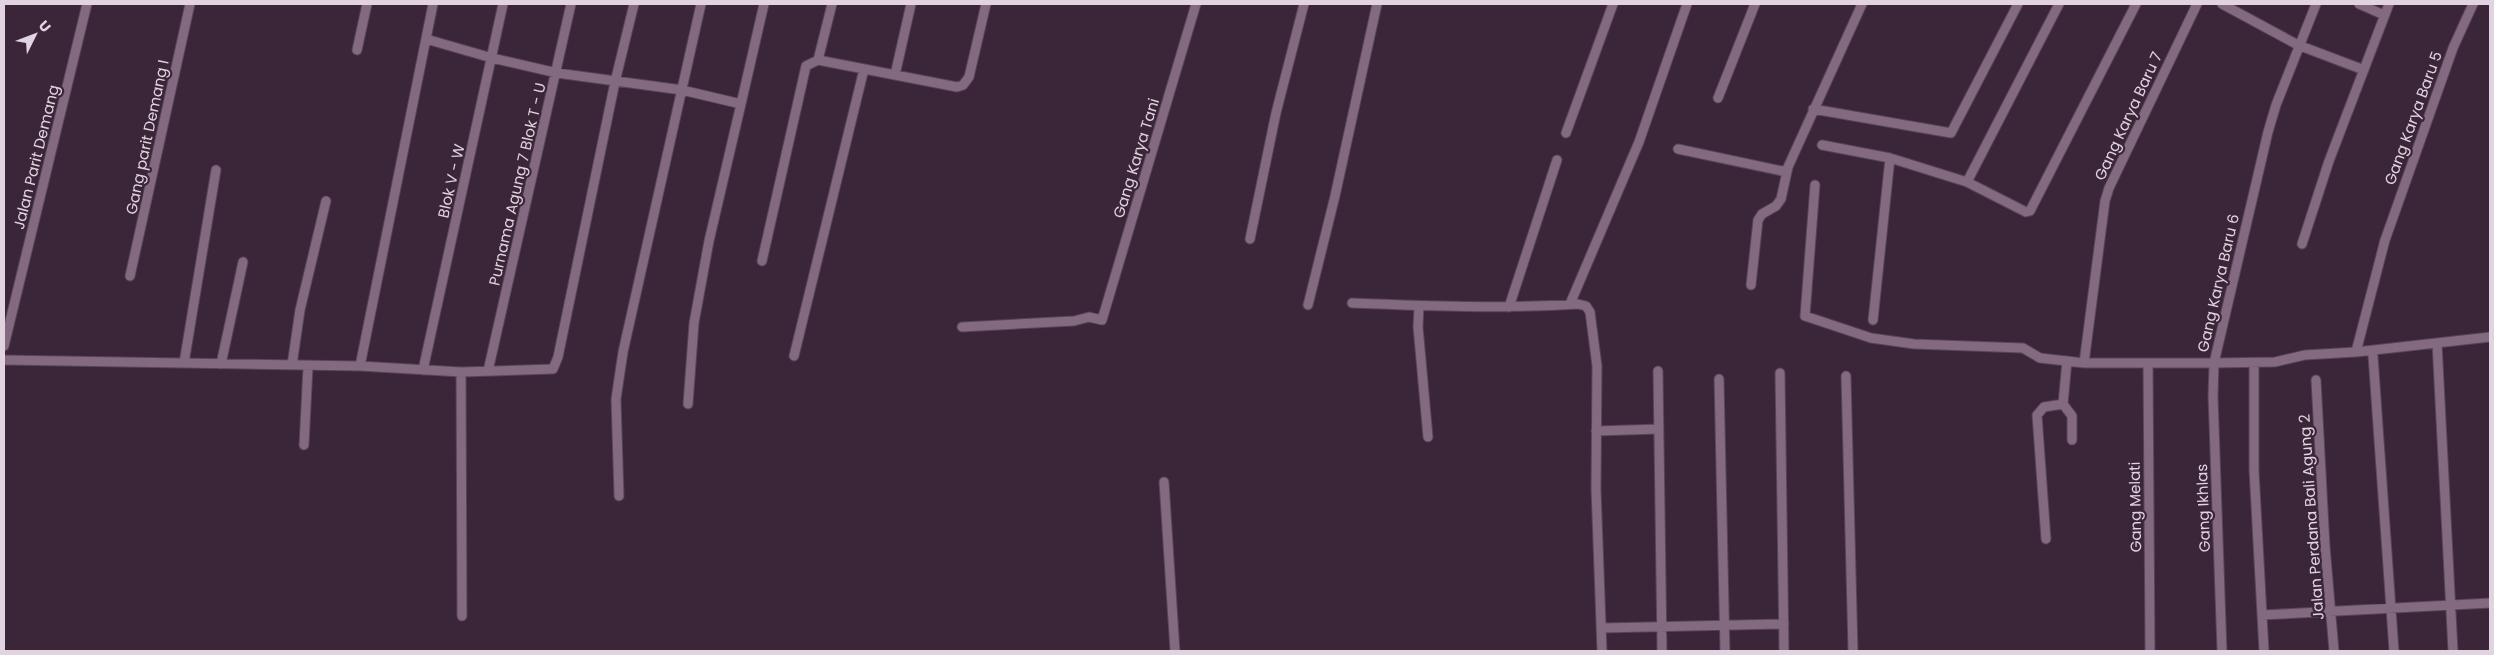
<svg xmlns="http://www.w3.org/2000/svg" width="2494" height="655" font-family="Poppins,sans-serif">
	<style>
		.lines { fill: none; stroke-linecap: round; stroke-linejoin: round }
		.minor-casing { stroke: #574555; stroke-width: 11 }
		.minor { stroke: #836a80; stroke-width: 9 }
		.labels { text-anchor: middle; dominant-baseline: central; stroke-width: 4.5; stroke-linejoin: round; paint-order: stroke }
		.street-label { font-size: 15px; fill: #e1d3df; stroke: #3b2639 }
	</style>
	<rect width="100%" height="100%" fill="#3b2639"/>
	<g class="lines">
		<!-- minor casing -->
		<g class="minor-casing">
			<path id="minor" d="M2222 4 2298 45 2364 70
				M2359 4 2384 15
				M426 39 492 58 557 73 682 90 741 104 709 241 694 323 688 404
				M357 50 367 4
				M818 60 957 87 963 85 969 77 986 4
				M895 75 911 4
				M1718 98 1755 4
				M741 104 764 4
				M1813 109 1951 133 2018 4
				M1566 133 1613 4
				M1822 145 1890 158 1967 182 2026 212 2030 211 2136 4
				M1678 149 1787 172
				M1967 182 2059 4
				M1815 185 1805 316 1871 338 1914 344 2023 348 2040 358 2084 363H2214L2268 132 2276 105 2316 4
				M1250 239 1276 113 1304 4
				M2384 243 2453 48 2473 4
				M2302 244 2329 161 2389 4
				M762 261 806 66 818 60 832 4
				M130 276 190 4
				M1751 285 1758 220 1762 214 1776 206 1781 199 1788 167 1862 4
				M1352 303C1427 306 1502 309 1578 304L1586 306 1590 312 1597 366 1596 489 1602 651
				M1570 304 1639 142 1687 4
				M1308 305 1335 196 1377 4
				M1419 306 1418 327 1428 437
				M1509 307 1557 160
				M1873 320 1890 158
				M962 327 1074 321 1089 317 1102 320 1196 4
				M2437 343 2453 651
				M4 346 87 4
				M2356 352 2385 240
				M794 356 864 69
				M2373 356 2394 651
				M4 360 360 366 461 372 553 369 558 357 615 82 634 4
				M2067 361 2063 404 2072 416V440
				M184 363 216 170
				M2084 363 2105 201 2109 188 2197 4
				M2148 363 2150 651
				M221 364 243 262
				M292 365 300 310 326 201
				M360 366 433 4
				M2254 366V470L2264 651
				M423 370 503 4
				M488 371 571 4
				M1658 371 1662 651
				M461 372 462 616
				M1780 373 1784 651
				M1846 376 1853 651
				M1719 379 1725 651
				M2316 380 2325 546 2334 651
				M1596 431 1659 429
				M304 445 308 367
				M1164 482 1175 651
				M619 496 616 399 623 352 701 4
				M2046 539 2037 415 2044 407 2063 404
				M2262 615 2490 603
				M1602 628 1784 624
				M2222 651 2213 396 2214 363 2275 362 2305 355 2356 352 2490 337"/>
		</g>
		<!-- minor -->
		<use href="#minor" class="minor"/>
	</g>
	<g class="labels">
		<!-- street labels -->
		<g class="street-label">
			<text transform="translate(2128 116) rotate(-65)">Gang Karya Baru 7</text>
			<text transform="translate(2413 118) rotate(-70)">Gang Karya Baru 5</text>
			<text transform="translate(147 137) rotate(-78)">Gang parit Demang I</text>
			<text transform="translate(36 157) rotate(-76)">Jalan Parit Demang</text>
			<text transform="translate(1136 158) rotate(-73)">Gang Karya Tani</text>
			<text transform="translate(451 181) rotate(-77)">Blok V - W</text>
			<text transform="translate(517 184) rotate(-77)">Purnama Agung 7 Blok T - U</text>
			<text transform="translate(2218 283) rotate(-77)">Gang Karya Baru 6</text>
			<text transform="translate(2135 507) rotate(-91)">Gang Melati</text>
			<text transform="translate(2203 508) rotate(-92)">Gang Ikhlas</text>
			<text transform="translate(2311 517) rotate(-94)">Jalan Perdana Bali Agung 2</text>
		</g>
	</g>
	<!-- border -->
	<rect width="2494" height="655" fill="none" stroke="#e1d3df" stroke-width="10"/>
	<!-- north arrow -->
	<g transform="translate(35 35) rotate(48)" stroke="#3b2639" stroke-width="4" paint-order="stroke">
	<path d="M0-4L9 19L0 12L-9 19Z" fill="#e1d3df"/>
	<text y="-8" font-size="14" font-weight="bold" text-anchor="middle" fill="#e1d3df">U</text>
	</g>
</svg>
